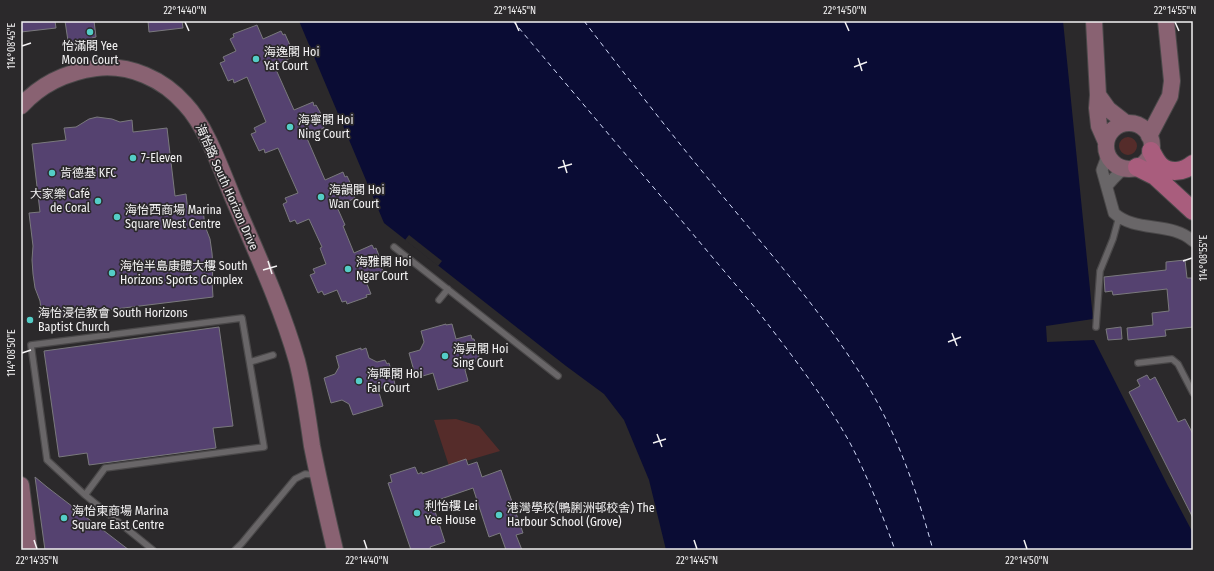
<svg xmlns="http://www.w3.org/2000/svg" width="1214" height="571" font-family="'Fira Sans Condensed','Noto Sans TC',sans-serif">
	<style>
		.green { fill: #552c2a }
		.water { fill: #0a0c34 }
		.pier { fill: #2b292b }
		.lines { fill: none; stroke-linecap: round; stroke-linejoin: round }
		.ferry { stroke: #d5ddfc; stroke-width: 1; stroke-dasharray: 5 4; stroke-linecap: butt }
		.building { fill: #554270; stroke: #7a797d }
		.lane-casing { stroke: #4a4849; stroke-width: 8 }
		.street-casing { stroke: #4a4849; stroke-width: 13 }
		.secondary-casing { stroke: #4a4849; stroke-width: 18 }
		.primary-casing { stroke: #4a4849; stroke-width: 20 }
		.lane { stroke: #696668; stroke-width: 5.5 }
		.street { stroke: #696668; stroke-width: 11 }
		.secondary { stroke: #896272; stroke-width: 16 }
		.primary { stroke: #a95d7d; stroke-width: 18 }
		.ticks { fill: none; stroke: #f3f2f3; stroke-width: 1.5 }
		.poi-dot { fill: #54cdc7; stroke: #2b292b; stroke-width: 1.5 }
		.labels { text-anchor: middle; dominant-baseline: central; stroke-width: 3.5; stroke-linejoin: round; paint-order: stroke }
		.poi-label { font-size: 12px; fill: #f3f2f3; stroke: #2b292b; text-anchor: start }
		.street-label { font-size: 12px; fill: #f3f2f3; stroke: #2b292b }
		.neatline { fill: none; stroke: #f3f2f3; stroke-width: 1.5 }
		.ticks-label { font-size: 10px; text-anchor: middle; fill: #f3f2f3 }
	</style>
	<rect width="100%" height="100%" fill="#2b292b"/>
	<!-- green -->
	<path class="green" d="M1119 146a9 9 0 1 1 18 0a9 9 0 1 1-18 0Z
		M456 419 479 426 500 451 449 466 434 420Z"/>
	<!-- water -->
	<path class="water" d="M299 21H1063L1093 319 1046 326 1047 342 1094 340 1168 486 1193 533V550H666L649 480 624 420 604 394 566 366 384 223Z"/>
	<!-- pier -->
	<path class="pier" d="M409 235 442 261 438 266 405 240Z"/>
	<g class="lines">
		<!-- ferry -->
		<path class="ferry" d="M513 21 757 310C790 353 824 396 850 443 868 477 882 514 895 550
			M584 21C627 77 670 133 716 188 772 256 832 322 876 400 902 447 919 499 933 550"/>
	</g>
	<!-- building -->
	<path class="building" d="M21 21H55L56 28 21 32Z
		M65 21H94L96 37 92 38V40L73 43V41H68Z
		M148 21H182L183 28 149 32Z
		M257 25 263 39 281 31 283 35 285 34 293 52 291 53 293 57 274 65 294 110 313 102 314 106 316 105 320 112 324 123H322L324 128 306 136 325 180 343 172 345 177 347 176 355 193 353 194 355 198 337 207 345 225 343 226 354 253 372 245 374 249 376 248 383 266 381 267 383 271 365 279 371 294 366 295 367 297 347 304 346 301 342 302 337 290 324 295 322 291 318 293 310 275 315 273 313 269 326 264 320 248 322 247 309 219 297 224 295 220 290 222 283 204 287 202 285 198 298 193 278 148 265 153 264 149 259 151 251 134 256 132 254 128 266 122 247 77 234 83 233 79 228 81 220 63 225 61 223 57 236 51 230 39 234 37 233 34Z
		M97 117 112 119 120 122 132 120 133 132 167 128 175 196 186 194 188 211 203 210 205 226 210 239 212 253 213 267 212 281 213 297 42 318 40 301 35 288 33 274 32 260 33 246 29 213 40 212 32 144 66 140 64 128 76 127 89 119Z
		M1185 260 1187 278H1193V327L1165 330 1166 336 1128 340 1127 328 1153 325 1152 313 1169 311 1167 289 1113 295 1112 291 1105 292 1104 277 1166 270V262Z
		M446 324V325L452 324 456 339 471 335 472 339H474L480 360 469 363 465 370 468 381 438 390 433 373 416 378 409 353 420 350 424 342 421 331Z
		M219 327 233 426 213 428 216 448 89 465 87 453 59 457 44 351Z
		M1121 327 1122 339 1108 340 1106 329Z
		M361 348V350L366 348 369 358 377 362 385 360 387 364 389 363 395 384 378 389 383 406 353 415 349 404 342 400 331 403 324 378 335 374 339 367 336 356Z
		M1147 375 1150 380 1155 377 1178 422 1185 419 1193 434V518L1129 392 1140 386 1137 380Z
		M466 459 468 465 477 462 482 477 501 470 523 533 516 535 522 550H506L500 533 489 537 473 488 432 502 445 542 430 547 431 550H411L388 483 392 482 390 475 415 467 418 474 422 472V474Z
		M35 477 47 487 129 550H45Z"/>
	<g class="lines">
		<!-- lane casing -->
		<g class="lane-casing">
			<path id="lane" d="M394 247 558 376
				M439 300 448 289
				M1096 327 1100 271 1113 239 1119 217
				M250 362 273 355
				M1138 363 1172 359 1178 364 1193 393
				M85 495 105 468 264 447 242 318 31 345 47 460 85 495 153 550
				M235 550 242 543 295 479 305 474 317 475"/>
		</g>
		<!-- street casing -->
		<g class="street-casing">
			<path id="street" d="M1108 154 1102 170 1114 213C1136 233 1171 221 1193 241
				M1107 186 1114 178 1124 168"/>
		</g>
		<!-- secondary casing -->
		<g class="secondary-casing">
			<path id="secondary" d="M1094 21 1098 95 1097 108 1099 126 1106 142
				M1098 95 1108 109 1126 123
				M21 106C41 84 67 72 96 68 130 64 163 79 185 104 206 126 221 169 233 198 256 252 281 305 297 361 304 388 308 419 312 446 319 481 327 516 335 550
				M1106 146a23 23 0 1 1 46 0a23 23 0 1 1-46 0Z
				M1149 136 1170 96 1172 81 1166 21
				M21 485 29 550"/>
		</g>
		<!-- primary casing -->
		<g class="primary-casing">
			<path id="primary" d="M1151 151C1154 156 1156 161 1160 165 1169 174 1184 172 1193 164
				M1137 167 1155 176 1193 211"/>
		</g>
		<!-- lane -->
		<use href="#lane" class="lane"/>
		<!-- street -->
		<use href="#street" class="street"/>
		<!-- secondary -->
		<use href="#secondary" class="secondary"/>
		<!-- primary -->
		<use href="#primary" class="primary"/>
	</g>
	<!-- ticks -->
	<path class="ticks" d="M185 22 189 31M515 22 519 31M845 22 849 31M1175 22 1179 31M22 46 31 43M858 58 862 71M854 67 867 62M563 160 567 173M558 168 572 164M268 261 272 274M1183 261 1192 258M263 270 277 266M952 333 957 346M948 342 961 337M22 353 31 350M657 434 662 447M653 443 666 439M34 540 37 549M364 540 367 549M694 540 697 549M1024 540 1027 549"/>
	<!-- markers -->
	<g class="poi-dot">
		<circle cx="90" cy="32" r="4"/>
		<circle cx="256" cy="59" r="4"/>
		<circle cx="290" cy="127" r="4"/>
		<circle cx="133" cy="158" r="4"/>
		<circle cx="52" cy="173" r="4"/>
		<circle cx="321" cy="197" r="4"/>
		<circle cx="98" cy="201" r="4"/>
		<circle cx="117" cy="217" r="4"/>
		<circle cx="348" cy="269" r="4"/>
		<circle cx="112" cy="273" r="4"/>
		<circle cx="30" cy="320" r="4"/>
		<circle cx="445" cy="356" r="4"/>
		<circle cx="359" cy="381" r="4"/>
		<circle cx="417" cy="513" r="4"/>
		<circle cx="499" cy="515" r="4"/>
		<circle cx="64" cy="518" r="4"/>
	</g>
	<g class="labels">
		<!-- poi labels -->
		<g class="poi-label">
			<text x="90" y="46" text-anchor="middle">怡滿閣 Yee<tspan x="90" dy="14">Moon Court</tspan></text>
			<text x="264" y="52">海逸閣 Hoi<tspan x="264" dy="14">Yat Court</tspan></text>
			<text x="298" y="120">海寧閣 Hoi<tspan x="298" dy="14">Ning Court</tspan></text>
			<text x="141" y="158">7-Eleven</text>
			<text x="60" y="173">肯德基 KFC</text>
			<text x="329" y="190">海韻閣 Hoi<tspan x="329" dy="14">Wan Court</tspan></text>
			<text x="90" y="194" text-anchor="end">大家樂 Café<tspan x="90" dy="14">de Coral</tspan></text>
			<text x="125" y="210">海怡西商場 Marina<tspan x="125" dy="14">Square West Centre</tspan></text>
			<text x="356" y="262">海雅閣 Hoi<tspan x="356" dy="14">Ngar Court</tspan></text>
			<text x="120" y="266">海怡半島康體大樓 South<tspan x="120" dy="14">Horizons Sports Complex</tspan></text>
			<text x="38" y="313">海怡浸信教會 South Horizons<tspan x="38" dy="14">Baptist Church</tspan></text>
			<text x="453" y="349">海昇閣 Hoi<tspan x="453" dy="14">Sing Court</tspan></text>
			<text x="367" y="374">海暉閣 Hoi<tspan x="367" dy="14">Fai Court</tspan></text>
			<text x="425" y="506">利怡樓 Lei<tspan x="425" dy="14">Yee House</tspan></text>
			<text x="507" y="508">港灣學校(鴨脷洲邨校舍) The<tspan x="507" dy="14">Harbour School (Grove)</tspan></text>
			<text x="72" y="511">海怡東商場 Marina<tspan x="72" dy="14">Square East Centre</tspan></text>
		</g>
		<!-- street labels -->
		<g class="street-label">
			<text transform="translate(227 187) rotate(66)">海怡路 South Horizon Drive</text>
		</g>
	</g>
	<!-- border -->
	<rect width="1214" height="571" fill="none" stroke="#2b292b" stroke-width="44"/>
	<rect x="22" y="22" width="1170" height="527" class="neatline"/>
	<g class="ticks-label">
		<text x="185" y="14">22°14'40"N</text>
		<text x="515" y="14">22°14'45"N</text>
		<text x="845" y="14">22°14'50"N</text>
		<text x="1175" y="14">22°14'55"N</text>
		<text transform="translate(11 46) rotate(-90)" y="4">114°08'45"E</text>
		<text transform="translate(1203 258) rotate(-90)" y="4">114°08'55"E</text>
		<text transform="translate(11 353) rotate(-90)" y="4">114°08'50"E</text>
		<text x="37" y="564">22°14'35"N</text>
		<text x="367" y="564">22°14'40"N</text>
		<text x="697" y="564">22°14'45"N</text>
		<text x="1027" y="564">22°14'50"N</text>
	</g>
</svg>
